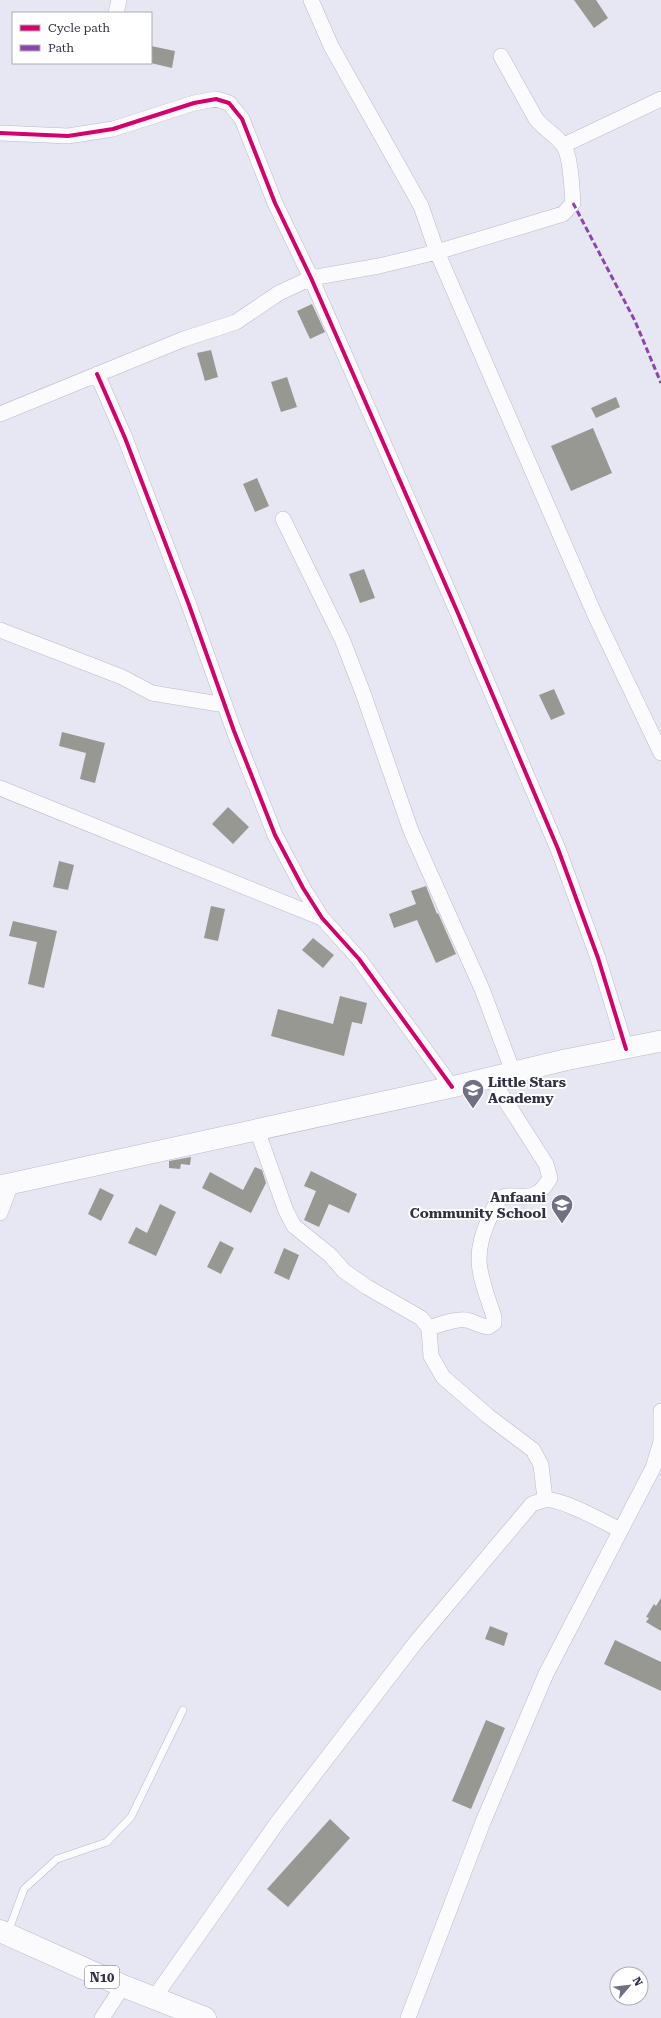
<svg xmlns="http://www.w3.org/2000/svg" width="661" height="2018" font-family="'Roboto Serif',serif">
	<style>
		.building { fill: #989892 }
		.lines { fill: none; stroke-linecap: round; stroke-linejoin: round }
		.lane-casing { stroke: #b9b9c9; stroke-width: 8 }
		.street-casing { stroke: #b9b9c9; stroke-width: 16 }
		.secondary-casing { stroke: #b9b9c9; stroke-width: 22 }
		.highway-casing { stroke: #b9b9c9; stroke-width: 23 }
		.lane { stroke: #fbfbfd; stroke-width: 7 }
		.street { stroke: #fbfbfd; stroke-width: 15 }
		.secondary { stroke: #fbfbfd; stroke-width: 21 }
		.highway { stroke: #fbfbfd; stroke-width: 22 }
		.quiet { stroke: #8e44ad; stroke-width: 3; stroke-dasharray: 6 3; stroke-linecap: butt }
		.cycleway-casing { stroke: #fff; stroke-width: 6 }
		.cycleway { stroke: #d6006c; stroke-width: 4 }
		.labels { text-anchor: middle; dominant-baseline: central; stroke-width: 4; stroke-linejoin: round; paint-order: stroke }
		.shield { fill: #fff; stroke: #6e6e7e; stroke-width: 1 }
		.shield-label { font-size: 13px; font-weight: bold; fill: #303047 }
		.poi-label { font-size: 14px; font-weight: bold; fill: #303047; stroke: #fff; text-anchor: start }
	</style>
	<rect width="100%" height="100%" fill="#e6e7f3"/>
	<!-- building -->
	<path class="building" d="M574 0H596L608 18 594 28Z
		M151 46 175 51 172 68 151 63Z
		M312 304 325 332 310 339 297 311Z
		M211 350 218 377 205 381 197 353Z
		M287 377 297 407 281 412 271 382Z
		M616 397 620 407 596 418 591 408Z
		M593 428 612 473 571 491 551 446Z
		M257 478 269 506 255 512 243 484Z
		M364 569 375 598 360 603 349 574Z
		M554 689 565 714 551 720 539 695Z
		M62 732 105 743 95 783 80 779 86 753 59 746Z
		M228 807 249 827 233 844 212 824Z
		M59 861 74 865 68 890 53 887Z
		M426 886 437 914 438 913 456 954 436 963 417 920 394 928 389 914 416 904 411 891Z
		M211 906 225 909 218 941 204 938Z
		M13 921 57 931 44 988 28 984 37 942 9 936Z
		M313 938 334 955 323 968 302 950Z
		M340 996 367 1003 362 1024 352 1022 344 1056 271 1036 278 1009 333 1024Z
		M191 1157 190 1165 181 1164 180 1169 169 1168V1161Z
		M255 1167 262 1170 266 1183 251 1213 202 1188 210 1172 243 1190Z
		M311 1171 357 1194 349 1213 329 1204 319 1227 304 1220 316 1191 304 1186Z
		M100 1188 114 1195 101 1221 88 1214Z
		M160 1204 176 1212 156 1256 128 1243 136 1227 147 1233Z
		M220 1241 234 1248 221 1274 207 1267Z
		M284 1248 299 1255 289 1280 274 1273Z
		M661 1598V1631L646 1622 649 1618 646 1617 654 1604 656 1606Z
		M490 1626 508 1633 504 1646 485 1639Z
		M615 1640 661 1662V1691L604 1664Z
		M486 1720 505 1728 471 1809 452 1801Z
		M330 1819 350 1838 288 1907 267 1889Z"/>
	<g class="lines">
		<!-- lane casing -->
		<g class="lane-casing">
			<path id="lane" d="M8 1932 24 1889 57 1859 107 1842 131 1817 183 1710"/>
		</g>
		<!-- street casing -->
		<g class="street-casing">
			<path id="street" d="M311 0 331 46 421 206 437 252 595 615 661 753
				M116 13 119 0
				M0 133 68 136 113 129 194 103 216 99 229 103 242 119 275 203 311 278 457 611 558 849 598 958 626 1049
				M564 145 661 99
				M97 374 125 438 189 605 234 731 275 835 303 888 322 918 359 959 452 1087
				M0 414 184 339 236 322 279 293 311 278 379 266 437 252 563 214 573 203C572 190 571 155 563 145 556 135 544 129 536 119L501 56
				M283 519 342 639 363 693 411 831 482 989 513 1072
				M0 630 122 677 152 693 225 705
				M0 788 322 918
				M257 1130 286 1211 294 1226 330 1255 344 1271 367 1287 421 1318 429 1328 431 1356 443 1377 488 1416 533 1450 541 1465 545 1499
				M0 1213 11 1184
				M429 1328C439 1325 456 1318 467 1320 474 1322 480 1326 488 1327L494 1323V1317C481 1277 470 1258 490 1217 493 1210 496 1200 503 1197 508 1195 513 1196 518 1196 535 1198 542 1192 550 1178L546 1164 491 1078
				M661 1442V1411
				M154 1998 277 1823 416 1642 532 1504C536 1503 540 1501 544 1500 560 1497 604 1522 620 1530
				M102 2018 123 1986
				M408 2018 483 1822 546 1674 653 1468 661 1442"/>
		</g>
		<!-- secondary casing -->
		<g class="secondary-casing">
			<path id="secondary" d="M0 1186 452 1087 565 1060 661 1041"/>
		</g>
		<!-- highway casing -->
		<g class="highway-casing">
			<path id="highway" d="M0 1931 123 1986 205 2018"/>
		</g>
		<!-- lane -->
		<use href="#lane" class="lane"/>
		<!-- street -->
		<use href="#street" class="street"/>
		<!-- secondary -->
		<use href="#secondary" class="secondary"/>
		<!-- highway -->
		<use href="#highway" class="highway"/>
		<!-- quiet -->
		<path class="quiet" d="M573 203 635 321 661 383"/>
		<!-- cycleway casing -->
		<g class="cycleway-casing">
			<path id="cycleway" d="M0 133 68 136 113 129 194 103 216 99 229 103 242 119 275 203 311 278 457 611 558 849 598 958 626 1049
				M97 374 125 438 189 605 234 731 275 835 303 888 322 918 359 959 452 1087"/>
		</g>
		<!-- cycleway -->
		<use href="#cycleway" class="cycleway"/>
	</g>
	<!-- icons -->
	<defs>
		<g id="school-pin" transform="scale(1.15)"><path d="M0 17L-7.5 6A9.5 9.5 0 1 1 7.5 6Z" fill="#707083" stroke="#fff"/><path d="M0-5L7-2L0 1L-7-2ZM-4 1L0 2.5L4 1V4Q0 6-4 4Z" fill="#fff"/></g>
	</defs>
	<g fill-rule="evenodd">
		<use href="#school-pin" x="473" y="1090"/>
		<use href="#school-pin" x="562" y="1205"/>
	</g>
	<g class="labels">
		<!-- shield labels -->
		<rect class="shield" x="85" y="1966" width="34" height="22" rx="3"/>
		<g class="shield-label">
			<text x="102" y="1977">N10</text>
		</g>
		<!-- poi labels -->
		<g class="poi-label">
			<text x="488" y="1082">Little Stars<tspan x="488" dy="16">Academy</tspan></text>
			<text x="546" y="1197" text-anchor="end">Anfaani<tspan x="546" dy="16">Community School</tspan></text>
		</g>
	</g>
	<!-- legend -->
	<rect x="12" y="12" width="140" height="52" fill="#ffffff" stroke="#acacb5"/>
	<rect x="20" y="25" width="20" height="6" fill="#d6006c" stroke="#acacb5"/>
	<text x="48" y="32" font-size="12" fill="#303047">Cycle path</text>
	<rect x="20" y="45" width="20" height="6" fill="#8e44ad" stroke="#acacb5"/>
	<text x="48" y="52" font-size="12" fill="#303047">Path</text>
	<!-- north arrow -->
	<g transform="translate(629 1986) rotate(62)"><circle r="19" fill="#ffffff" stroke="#acacb5"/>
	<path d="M0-3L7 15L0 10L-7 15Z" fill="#707083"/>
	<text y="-6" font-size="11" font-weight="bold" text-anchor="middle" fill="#303047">N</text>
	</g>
</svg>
